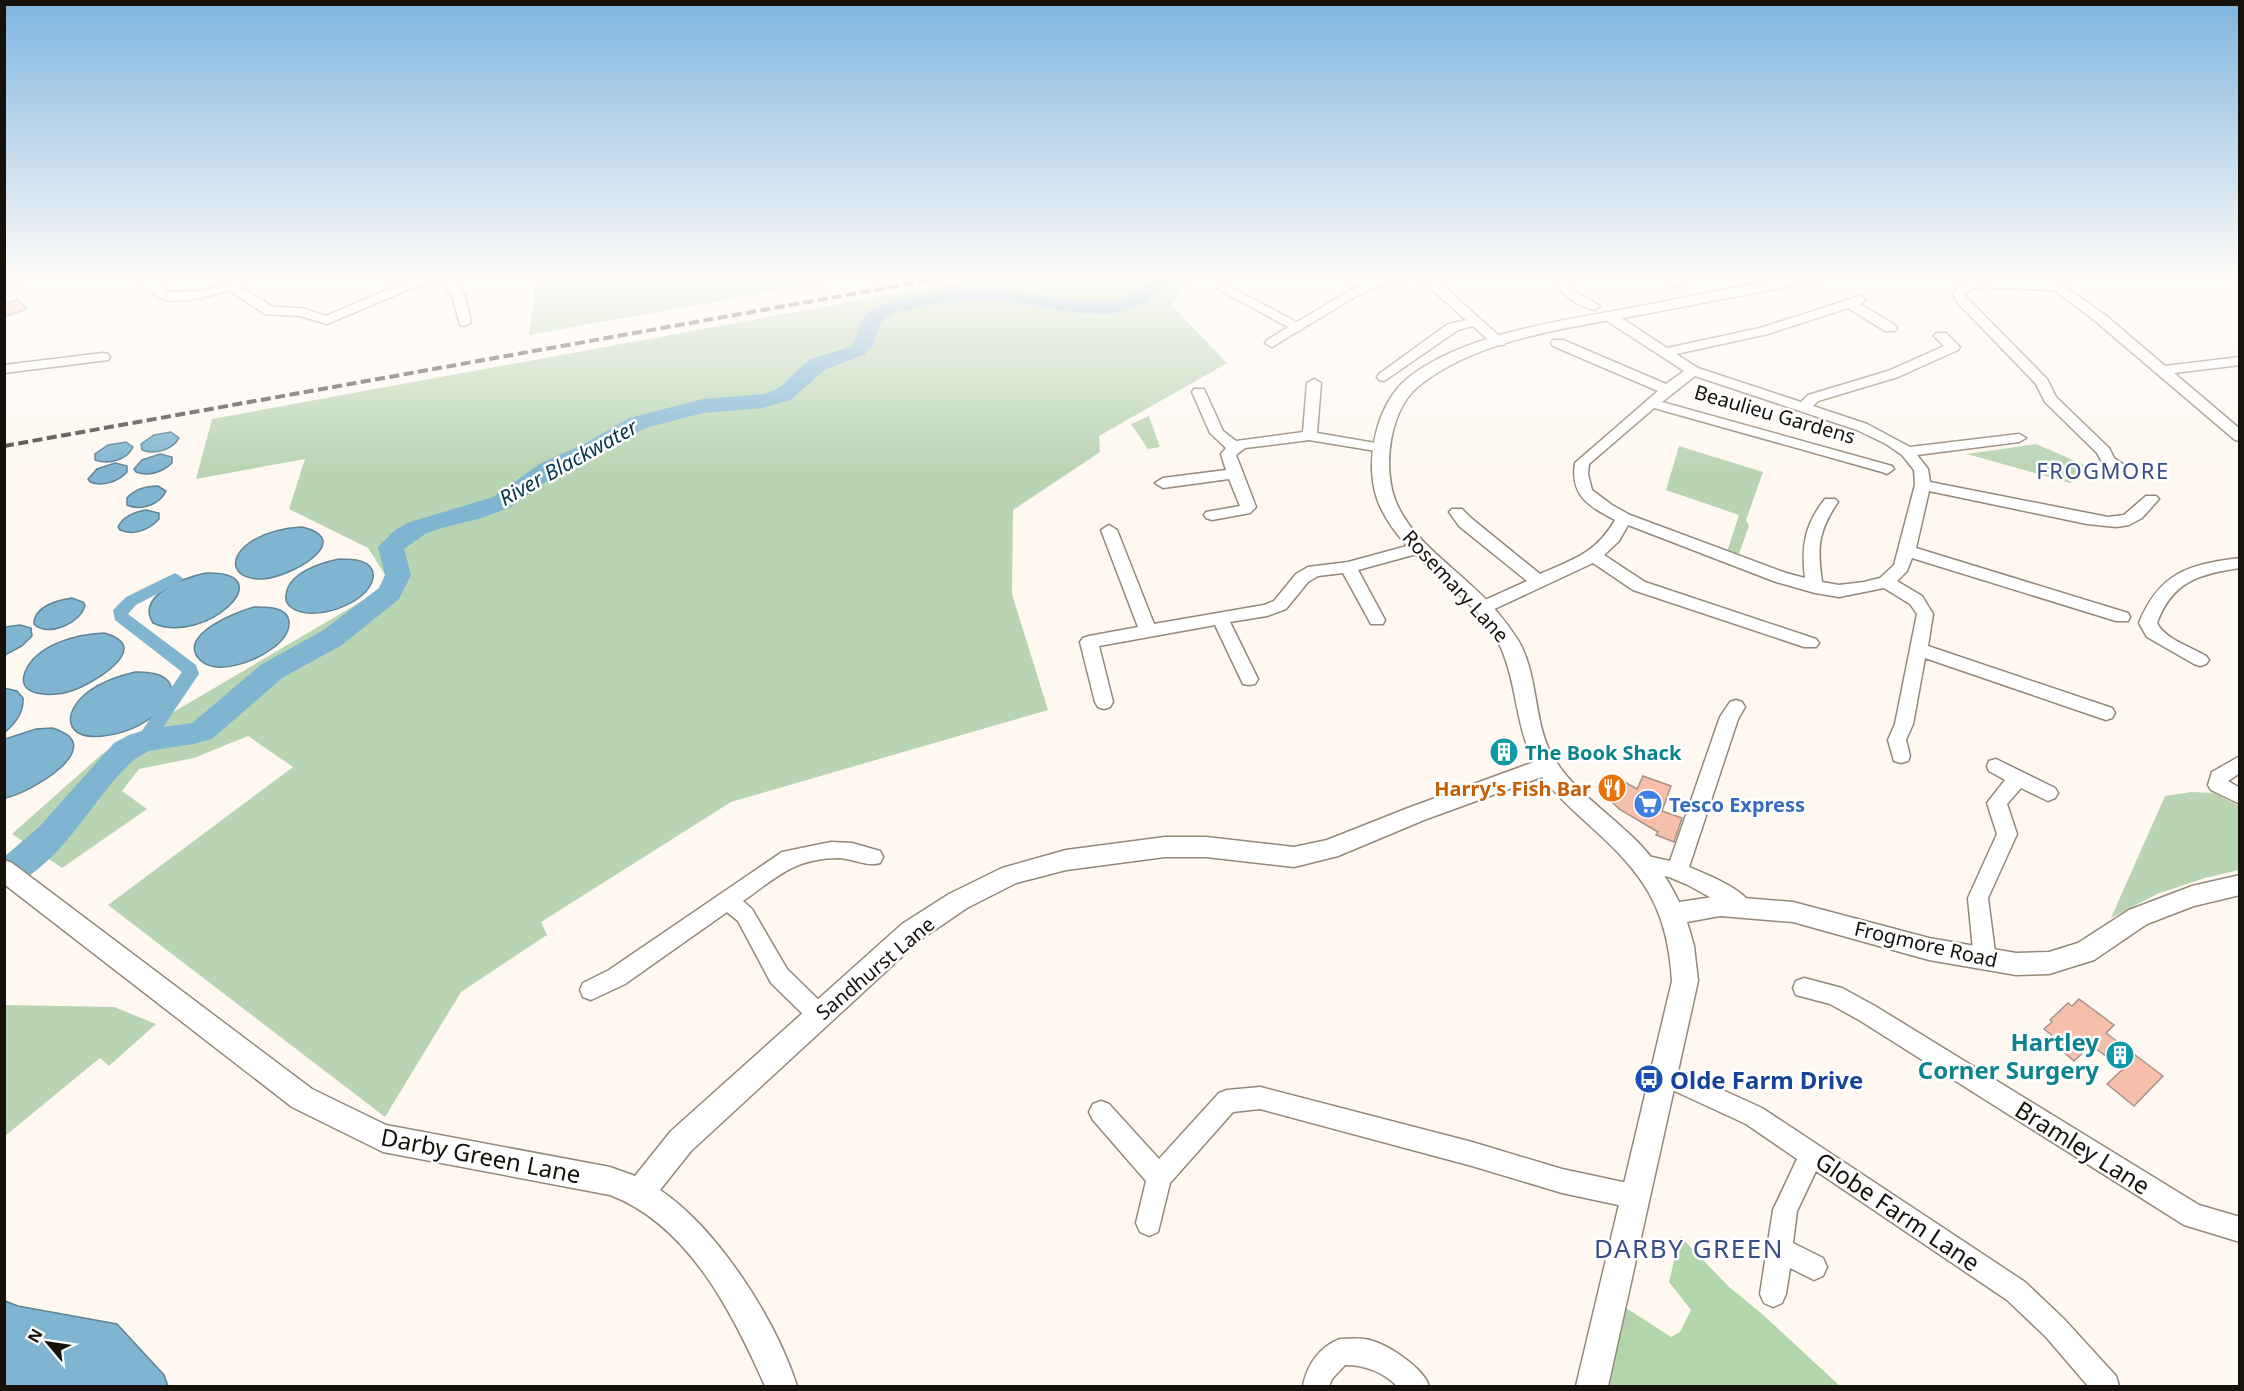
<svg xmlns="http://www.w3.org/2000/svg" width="2244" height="1391" font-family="'Noto Sans',sans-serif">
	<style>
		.green { fill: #b9d4b3 }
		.forest { fill: #b3d5ab }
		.water { fill: #80b5d2; stroke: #608496; stroke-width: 1.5 }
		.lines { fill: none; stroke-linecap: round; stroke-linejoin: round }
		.canal { fill: #80b5d2; fill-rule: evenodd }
		.river { fill: #80b5d2; fill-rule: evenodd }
		.building { fill: #f6bfab; stroke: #a7928a; stroke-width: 1.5 }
		.minor-casing { stroke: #948878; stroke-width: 3 }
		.tertiary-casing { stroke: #948878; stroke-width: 3 }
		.primary-casing { stroke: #948878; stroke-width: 3 }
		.minor { fill: #fff; fill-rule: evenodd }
		.tertiary { fill: #fff; fill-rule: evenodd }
		.primary { fill: #fff; fill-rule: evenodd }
		.rail { stroke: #4c4640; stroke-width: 4; stroke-dasharray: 10 4.5; stroke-linecap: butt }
		.labels { text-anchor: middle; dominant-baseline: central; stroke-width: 5; stroke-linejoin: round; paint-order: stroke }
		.street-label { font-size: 20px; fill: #16110b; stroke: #fff }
		.culture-label { font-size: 20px; font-weight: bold; fill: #0d838f; stroke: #fff; text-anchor: start }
		.food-label { font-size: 20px; font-weight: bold; fill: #c56008; stroke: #fff; text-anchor: end }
		.shop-label { font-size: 20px; font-weight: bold; fill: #366cbe; stroke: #fff; text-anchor: start }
		.water-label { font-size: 21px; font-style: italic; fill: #08374b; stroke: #fff }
		.quarter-label { font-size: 22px; letter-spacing: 1.5px; fill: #394d87; stroke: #fff }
		.near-culture-label { font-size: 24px; font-weight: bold; fill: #0d838f; stroke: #fff; text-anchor: end }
		.near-transit-label { font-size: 24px; font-weight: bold; fill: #164399; stroke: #fff; text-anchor: start }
		.near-street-label { font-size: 24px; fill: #16110b; stroke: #fff }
		.near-neighbourhood-label { font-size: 26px; letter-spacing: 1.5px; fill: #394d87; stroke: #fff }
	</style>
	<rect width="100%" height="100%" fill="#fef8f1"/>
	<!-- green -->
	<path class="green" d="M537 275H862L529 335Z
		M997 275H1194L1171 305 1227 363 1099 436 1100 452 1013 510 1012 594 1048 710 731 802 541 922 547 935 461 992 385 1117 108 905 293 767 248 736 194 758 139 769 122 791 147 809 62 868 12 834 102 754 391 584 368 548 289 509 305 459 196 479 212 419Z
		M1149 416 1160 447 1148 449 1131 424Z
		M2036 444 2089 467 2070 483 1967 454Z
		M1679 446 1763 472 1746 520 1749 526 1737 559 1726 555 1739 515 1666 490Z
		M2191 792 2214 793 2239 806V870L2205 878 2157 894 2111 918 2165 796Z
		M5 1005 114 1007 156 1024 109 1066 100 1058 5 1136Z"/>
	<!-- forest -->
	<path class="forest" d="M1680 1236 1729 1287 1761 1313 1840 1386H1606L1626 1308 1671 1337 1680 1332 1691 1310 1669 1282Z"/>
	<!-- water -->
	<path class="water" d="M171 432 179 438C172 450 155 455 142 450L141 444 154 435Z
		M126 442 133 447C127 460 109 465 95 460V454L108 445Z
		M160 454 172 457V463C163 472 148 477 136 472L134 469 142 460Z
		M115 463 127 466V472C118 482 102 487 90 482L88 479 97 469Z
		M158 486 166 491C160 505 140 511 127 505V498C135 489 146 486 158 486Z
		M146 510 159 513V519C149 530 133 536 120 530L118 527C123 516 134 512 146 510Z
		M302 527C357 540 290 578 262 579 234 580 226 560 249 543 265 532 283 528 302 527Z
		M339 559C351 559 376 559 373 578 369 604 312 623 292 608 288 605 285 601 286 596 287 573 320 563 339 559Z
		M206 573C285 571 205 647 153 623 135 595 186 577 206 573Z
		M72 598 83 602 85 605C82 623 47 638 34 624 34 606 58 600 72 598Z
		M254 607C266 607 287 606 289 621 290 632 281 642 273 648 257 660 218 677 200 660 175 635 239 611 254 607Z
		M20 625 31 628 32 636 22 646 5 655V627Z
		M104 633C157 647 90 686 68 692 54 696 15 698 25 672 36 644 78 634 104 633Z
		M135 672C167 671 186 686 157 713 142 726 122 734 103 736 64 741 61 712 89 691 103 681 118 676 135 672Z
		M4 688 17 691 23 698C24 712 16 723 5 732Z
		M52 728C112 745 31 793 5 798V739L36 729Z
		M5 1301 18 1306 117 1324 164 1375 168 1386H5Z"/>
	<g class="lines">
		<!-- canal -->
		<path class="canal" d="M175 573 183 578 180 582 136 605 128 614 196 665 199 674 150 746 144 747 138 746 135 741 182 672 115 620 113 610 126 597Z"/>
		<!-- river -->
		<path class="river" d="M1157 275H1178L1146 303 1135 308 1112 314 1076 313 1002 301 974 300 931 305 893 313 881 322 873 346 864 355 826 369 790 400 763 408 703 413 645 428 600 454 558 473 511 507 482 518 438 529 425 534 404 549 411 575 399 599 342 645 282 678 212 739 193 744 149 751 135 759C92 796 62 869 4 888V857L39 827 114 743 129 735 148 729 192 723 262 664 322 631 379 588 385 575 378 547 394 531 407 523 493 497 541 463 584 444 629 418 703 399 765 394 780 387 810 359 850 347 855 340 862 320 870 310 900 299 953 289 985 288 1076 301 1112 302 1132 294Z"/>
	</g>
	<!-- building -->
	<path class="building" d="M17 299 27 309 4 317V304Z
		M1614 776 1637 789 1643 776 1671 786 1662 811 1682 818 1674 842 1656 835 1658 832 1619 809 1601 791Z
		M2079 999 2114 1025 2106 1033 2163 1076 2134 1106 2107 1084 2123 1069 2091 1045 2074 1061 2060 1049 2064 1045 2044 1029 2052 1022 2050 1020 2068 1003 2072 1006Z"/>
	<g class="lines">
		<!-- minor casing -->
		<g class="minor-casing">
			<path id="minor" d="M137 275H149L168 292 200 291 227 283 239 275H254L240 286 273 307 301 308 326 316 421 275H449L465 295 471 322 465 326 460 325 452 295 436 278 327 324 300 316 265 314 229 290C214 295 175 306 160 298 150 293 143 284 137 275Z
				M1336 275H1354L1369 281 1394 275H1431L1506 342 1504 345H1494L1473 326 1458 330 1384 381 1379 380 1377 377 1379 374 1448 324 1466 320 1419 278 1378 286 1358 295 1272 347 1265 343 1267 340 1288 327 1216 288 1222 284 1226 285 1297 322 1358 286Z
				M1546 275H1559L1575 291 1600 306 1594 310C1574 305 1559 291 1546 275Z
				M1661 275H1676L1686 284 1684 287H1676Z
				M2217 275H2240V281L2223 279Z
				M2049 276 2104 314 2165 366 2240 357V365L2174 373 2240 429V441L2235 440 2094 320 2054 290 1980 287 1969 290 1965 294 1967 298 2047 379 2056 397 2109 448 2114 458 2127 467 2120 472 2103 464 2097 453 2045 402 2036 384 1957 302 1953 293C1970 271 2019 281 2044 282L2045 277Z
				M1860 296 1866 300 1860 304 1895 325 1897 328 1895 331H1885L1848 308 1768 334 1676 354 1698 368 1801 402 1808 395 1888 371 1944 346 1934 336 1936 333H1946L1960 347 1958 350 1898 377 1818 401 1813 406 1867 424 1910 447 2019 434 2026 438 2019 442 1917 455 1928 469 1930 482 2108 517 2124 515 2146 496H2156L2159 499 2142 518 2129 525 2116 527 2087 524 1929 491 1916 548 2128 613 2130 617 2128 621H2116L1912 558 1907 571 1897 581 1922 596 1933 614 1928 646 2112 708 2115 713 2112 718 2106 720 2100 718 1925 658 1913 724 1906 740 1910 756 1908 761 1901 763 1894 761 1888 740 1895 724 1917 614 1910 604 1884 588 1839 597 1815 593 1776 582 1628 525 1619 541 1604 555 1645 582 1816 639 1819 643 1816 647H1804L1633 590 1593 563 1488 612H1476L1474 608 1476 604 1527 581 1459 526 1449 512 1452 509H1462L1471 518 1540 574C1574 559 1596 553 1615 520 1589 506 1570 496 1575 463L1658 391 1553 346 1551 343 1553 340H1563L1666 384 1684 371 1604 319 1603 316 1604 313H1614L1667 348 1760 328ZM1695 376 1857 430 1886 444 1902 455 1914 470 1915 485 1894 565 1880 578 1864 582 1839 585 1822 582C1817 548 1818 531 1838 502L1835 499H1825C1805 524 1801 546 1805 578L1786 573 1630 515 1612 505 1592 490 1588 474 1589 464 1654 408 1882 472 1887 474 1894 469 1892 466 1662 402Z
				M103 353 108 354 110 357 108 360 4 373V365Z
				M1314 379 1321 383 1317 433 1387 445 1389 448 1387 451 1382 452 1309 440 1245 448 1236 455 1256 507 1250 513 1212 520 1206 518 1204 515 1206 512 1240 506 1229 479 1163 488 1155 483 1163 478 1226 470 1221 454 1226 448 1210 433 1192 392 1194 389H1204L1223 431 1236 441 1303 432 1307 383Z
				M1109 525 1117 530 1154 624 1264 605 1274 601 1296 574 1308 567 1348 562 1418 543 1424 544 1426 548 1424 552 1358 570 1385 620 1383 624H1371L1343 573 1318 576 1308 582 1286 609 1267 616 1230 622 1258 679 1255 684 1249 685 1243 684 1215 625 1099 646 1113 702 1110 707 1104 709 1098 707 1095 702 1080 642 1083 638 1089 636 1138 627 1101 530Z
				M2240 558V568C2198 574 2172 582 2157 623 2165 639 2191 647 2206 656L2209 660 2206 664 2200 666 2194 664 2147 637 2139 623C2159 573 2189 564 2240 558Z
				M1736 700 1742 702 1745 707 1738 719 1689 867C1706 874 1744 889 1752 906L1749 912 1742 915 1688 885 1669 877 1636 869 1633 863 1636 857 1643 855 1670 861 1720 717 1730 702Z
				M2240 756V773L2228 781 2240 788V804L2211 790 2208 785 2212 772Z
				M1996 759 2055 788 2058 793 2055 798 2048 801 2021 788 2007 804 2017 834 1988 898 1996 960 1993 967 1985 969 1977 967 1974 960 1968 898 1997 834 1987 803 2005 780 1989 771 1987 766 1989 761Z
				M831 842 852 843 880 851 883 857 880 863C868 867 853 859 839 858 795 858 777 877 743 901L752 909 787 969 827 1008 830 1015 827 1022 819 1025 811 1022 771 983 738 921 727 912 625 984 591 1000 583 997 580 990 583 983 609 970 782 852Z
				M1804 978 1842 988 1875 1006 2199 1205 2240 1217V1242L2184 1225 1859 1020 1830 1004 1796 995 1793 988 1796 981Z
				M1663 1063 1762 1108 2025 1282 2064 1319 2116 1376 2119 1386H2088L2046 1337 2007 1300 1816 1171 1797 1211 1793 1243 1823 1258 1827 1267 1823 1276 1814 1280 1790 1268 1786 1294 1782 1303 1773 1307 1764 1303 1760 1294 1773 1210 1797 1159 1746 1124 1655 1082 1651 1074 1655 1066Z
				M1260 1087 1472 1142 1562 1169 1637 1185 1646 1188 1649 1197 1646 1206 1637 1209 1562 1193 1472 1166 1260 1109 1233 1112 1170 1183 1158 1232 1149 1236 1140 1232 1136 1223 1146 1181 1093 1120 1089 1112 1093 1104 1101 1101 1109 1104 1159 1159 1219 1093 1227 1090Z
				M1340 1339C1348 1339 1356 1338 1364 1339 1384 1341 1423 1367 1429 1386H1397C1383 1372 1365 1365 1345 1365L1332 1379 1329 1386H1303C1307 1365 1319 1347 1340 1339Z"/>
		</g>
		<!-- tertiary casing -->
		<g class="tertiary-casing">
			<path id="tertiary" d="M1801 275H1833L1826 279C1766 291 1705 302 1645 314 1573 327 1479 338 1420 385 1389 409 1382 468 1396 502 1411 538 1447 562 1474 588 1491 603 1505 620 1518 640 1540 677 1532 725 1555 760 1573 789 1602 808 1626 831 1649 851 1666 875 1679 902L1720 896 1793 902 1929 938 2016 953 2049 952 2078 943 2129 910 2192 886 2240 875V895L2194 906 2147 924 2094 960 2049 974 2016 975 1929 960 1793 922 1720 916 1687 922 1694 946 1698 981 1608 1386H1576L1672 981C1668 916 1649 880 1601 836 1581 817 1559 799 1542 777L1424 820 1338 856 1294 867 1206 857H1165L1066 870 1016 883 967 908 920 940 691 1151 660 1190C718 1229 776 1320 797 1386H765C733 1314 689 1225 610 1195L383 1152 292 1107 4 884V860L12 863 312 1089 386 1125 610 1167 635 1176 671 1131 902 924 949 894 1002 868 1066 850 1165 837H1206L1294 847 1327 840 1408 808 1534 762C1513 721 1518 672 1493 633 1461 584 1403 559 1379 504 1363 466 1375 405 1408 378 1464 333 1566 320 1636 307 1691 296 1746 286 1801 275Z"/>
		</g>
		<!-- primary casing -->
		<g class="primary-casing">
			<path id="primary" d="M4 275H25L23 279 4 284Z"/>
		</g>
		<!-- minor -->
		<use href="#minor" class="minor"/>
		<!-- tertiary -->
		<use href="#tertiary" class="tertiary"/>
		<!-- primary -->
		<use href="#primary" class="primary"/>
		<!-- rail -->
		<path class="rail" d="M4 446 958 275"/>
	</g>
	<!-- sky -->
	<linearGradient id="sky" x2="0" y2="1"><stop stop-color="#7eb4df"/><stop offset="0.59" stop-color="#fffcf9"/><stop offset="1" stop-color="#fffcf9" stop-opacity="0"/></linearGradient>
	<rect width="2244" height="470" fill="url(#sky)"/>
	<!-- icons -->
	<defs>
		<g id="building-disc" transform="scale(1.5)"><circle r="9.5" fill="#0f9aa8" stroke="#fff"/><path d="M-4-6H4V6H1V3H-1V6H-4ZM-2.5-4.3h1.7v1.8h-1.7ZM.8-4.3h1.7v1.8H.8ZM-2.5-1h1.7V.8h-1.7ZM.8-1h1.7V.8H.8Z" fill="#fff"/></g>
		<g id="restaurant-disc" transform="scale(1.5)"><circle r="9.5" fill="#e8710a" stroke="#fff"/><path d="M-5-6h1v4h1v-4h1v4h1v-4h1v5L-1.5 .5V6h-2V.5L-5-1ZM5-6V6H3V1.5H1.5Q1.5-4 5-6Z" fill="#fff"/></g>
		<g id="supermarket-disc" transform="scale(1.5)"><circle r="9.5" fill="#3f7fe0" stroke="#fff"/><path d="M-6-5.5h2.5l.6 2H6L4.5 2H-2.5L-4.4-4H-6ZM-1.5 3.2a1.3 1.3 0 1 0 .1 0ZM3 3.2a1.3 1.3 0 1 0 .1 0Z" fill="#fff"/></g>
		<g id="bus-disc" transform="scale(1.5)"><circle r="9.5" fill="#1a4fb4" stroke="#fff"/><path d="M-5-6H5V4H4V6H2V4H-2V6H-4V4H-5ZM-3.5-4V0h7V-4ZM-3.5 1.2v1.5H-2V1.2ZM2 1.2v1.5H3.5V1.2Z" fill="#fff"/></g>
	</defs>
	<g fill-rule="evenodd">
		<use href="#building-disc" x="1504" y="752"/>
		<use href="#restaurant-disc" x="1612" y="788"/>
		<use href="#supermarket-disc" x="1648" y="804"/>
		<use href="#building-disc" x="2120" y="1055"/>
		<use href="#bus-disc" x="1649" y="1079"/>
	</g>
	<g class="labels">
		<!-- street labels -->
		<g class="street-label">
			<text transform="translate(1775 414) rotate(16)">Beaulieu Gardens</text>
			<text transform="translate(1456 586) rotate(47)">Rosemary Lane</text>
			<text transform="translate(1926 944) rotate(13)">Frogmore Road</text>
			<text transform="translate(875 968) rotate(-40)">Sandhurst Lane</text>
		</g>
		<!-- culture labels -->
		<g class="culture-label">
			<text x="1525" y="752">The Book Shack</text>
		</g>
		<!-- food labels -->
		<g class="food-label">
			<text x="1591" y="788">Harry's Fish Bar</text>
		</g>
		<!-- shop labels -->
		<g class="shop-label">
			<text x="1669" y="804">Tesco Express</text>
		</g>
		<!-- water labels -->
		<g class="water-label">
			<text transform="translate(568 462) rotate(-29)">River Blackwater</text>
		</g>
		<!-- quarter labels -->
		<g class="quarter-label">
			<text x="2103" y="470">FROGMORE</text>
		</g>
		<!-- near-culture labels -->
		<g class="near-culture-label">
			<text x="2099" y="1041">Hartley<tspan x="2099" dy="28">Corner Surgery</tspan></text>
		</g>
		<!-- near-transit labels -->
		<g class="near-transit-label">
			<text x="1670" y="1079">Olde Farm Drive</text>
		</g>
		<!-- near-street labels -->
		<g class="near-street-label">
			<text transform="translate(2083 1147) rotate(32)">Bramley Lane</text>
			<text transform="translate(481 1155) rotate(11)">Darby Green Lane</text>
			<text transform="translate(1898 1211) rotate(34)">Globe Farm Lane</text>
		</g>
		<!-- near-neighbourhood labels -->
		<g class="near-neighbourhood-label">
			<text x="1689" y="1248">DARBY GREEN</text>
		</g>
	</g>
	<!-- border -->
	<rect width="2244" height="1391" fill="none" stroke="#16110b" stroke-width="12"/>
	<!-- north arrow -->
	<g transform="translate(48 1343) rotate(299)" stroke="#ffffff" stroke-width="4.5" paint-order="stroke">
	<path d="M0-4.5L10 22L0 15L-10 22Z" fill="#16110b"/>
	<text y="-9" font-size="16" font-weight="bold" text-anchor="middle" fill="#16110b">N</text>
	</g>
</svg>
